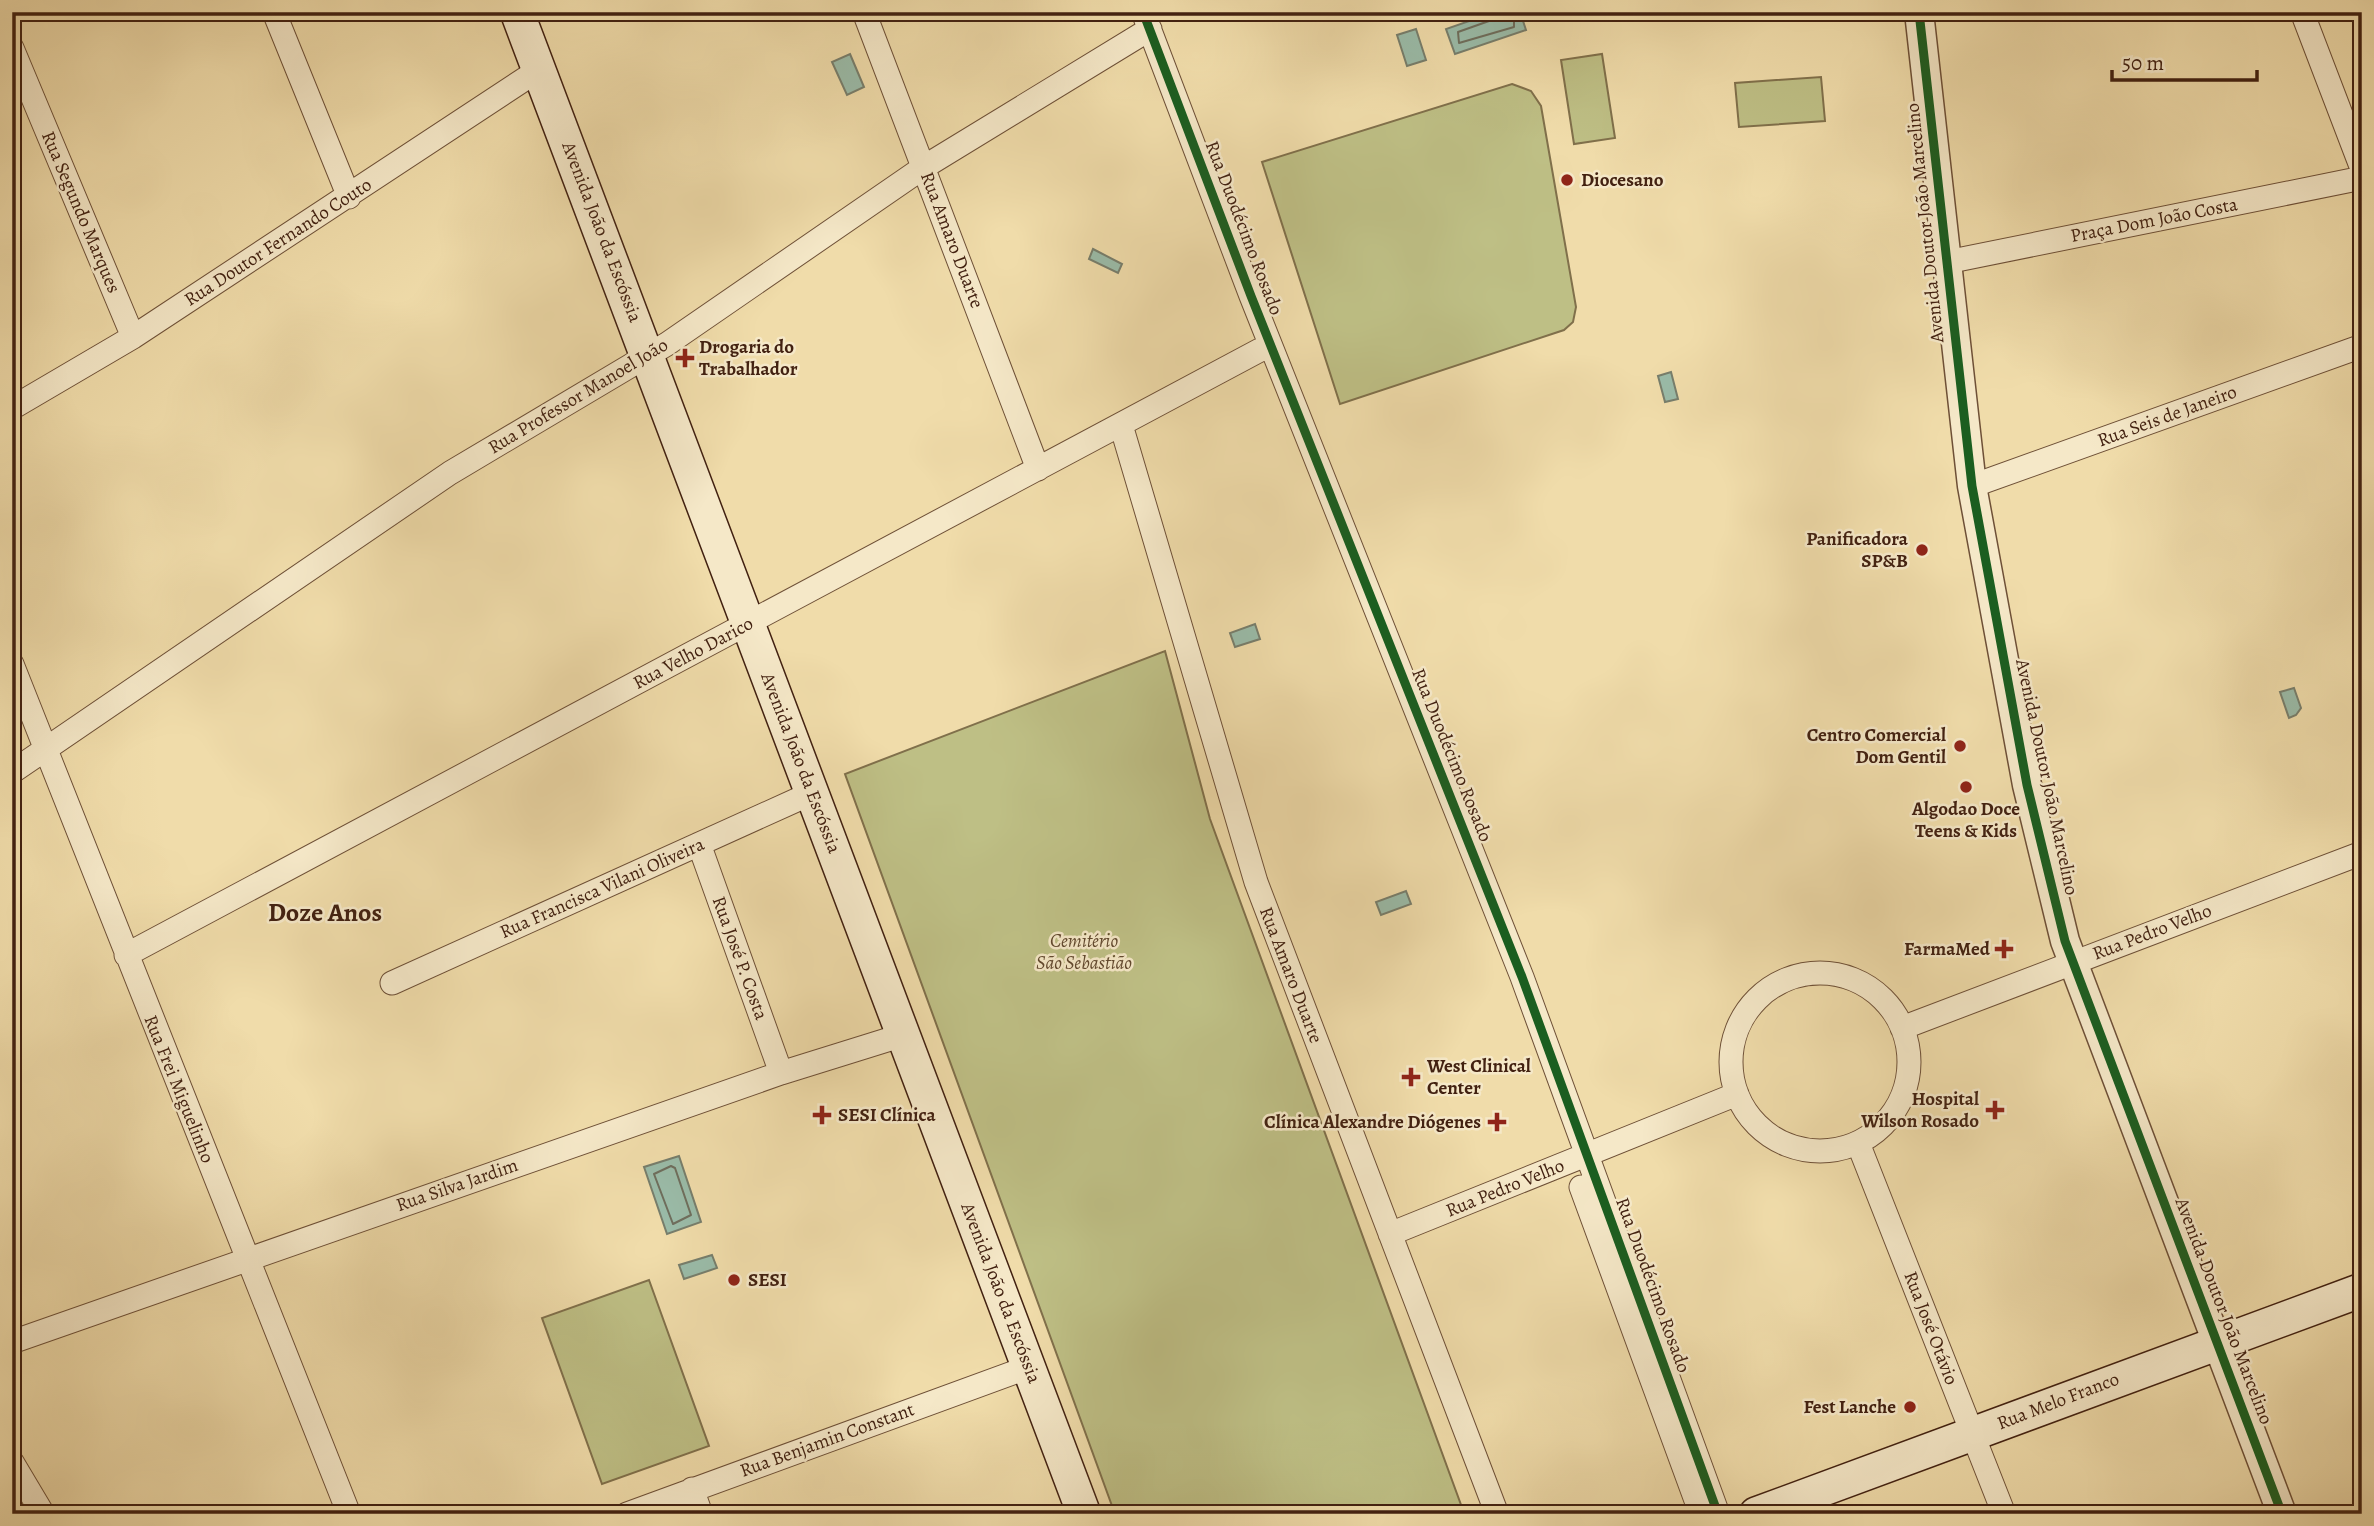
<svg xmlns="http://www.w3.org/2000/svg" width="2374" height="1526" font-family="Alegreya,serif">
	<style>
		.green { fill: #bebf85; stroke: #80704b; stroke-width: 2 }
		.water { fill: #9abca9; stroke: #777e6c; stroke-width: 2 }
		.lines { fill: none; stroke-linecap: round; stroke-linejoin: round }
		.shore { stroke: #6e6e5d; stroke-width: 2 }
		.minor-casing { stroke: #6e5037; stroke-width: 25 }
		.tertiary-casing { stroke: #6e5037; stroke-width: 31 }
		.secondary-casing { stroke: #422111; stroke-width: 36 }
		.minor { stroke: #f5e8c8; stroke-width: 23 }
		.tertiary { stroke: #f5e8c8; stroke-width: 28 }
		.secondary { stroke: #f5e8c8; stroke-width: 33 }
		.cycleway-casing { stroke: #f5e8c8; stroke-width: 13 }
		.cycleway { stroke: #1b5e20; stroke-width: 9 }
		.poi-dot { fill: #8f2418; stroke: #f5e8c8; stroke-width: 2.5 }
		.labels { text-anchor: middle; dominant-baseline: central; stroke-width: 5; stroke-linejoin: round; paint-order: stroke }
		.poi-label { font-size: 19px; font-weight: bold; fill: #422111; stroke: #f5e8c8; text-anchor: end }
		.street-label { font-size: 19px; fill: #422111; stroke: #f5e8c8 }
		.park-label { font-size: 19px; font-style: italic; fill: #61482e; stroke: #f5e8c8 }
		.district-label { font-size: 26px; font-weight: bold; fill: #422111; stroke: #f5e8c8 }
	</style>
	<rect width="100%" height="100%" fill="#f0dcaa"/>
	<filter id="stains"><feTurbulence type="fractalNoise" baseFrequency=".00286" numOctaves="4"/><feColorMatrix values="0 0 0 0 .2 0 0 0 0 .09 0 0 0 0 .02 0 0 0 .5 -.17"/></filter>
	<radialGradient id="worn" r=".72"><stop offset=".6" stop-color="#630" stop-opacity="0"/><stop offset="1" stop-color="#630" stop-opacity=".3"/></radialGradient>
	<!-- green -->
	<path class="green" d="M1602 54 1615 138 1574 144 1561 60Z
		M1821 77 1825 121 1739 127 1735 83Z
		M1512 84 1531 91 1541 106 1576 307 1573 322 1564 330 1340 404 1262 162Z
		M1165 651 1210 819 1464 1513 1462 1514H1115L845 774Z
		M649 1280 709 1446 602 1484 542 1318Z"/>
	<!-- water -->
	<path class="water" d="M1495 12H1520L1526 30 1455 54 1446 29Z
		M1416 29 1426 60 1407 66 1397 35Z
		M850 54 864 87 847 95 832 62Z
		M1093 249 1122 264 1118 273 1089 259Z
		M1671 372 1678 399 1665 402 1658 376Z
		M1255 624 1260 639 1235 647 1230 633Z
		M2294 688 2301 708 2296 715 2289 718 2280 692Z
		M1406 891 1411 904 1381 915 1376 902Z
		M679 1156 701 1222 667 1234 644 1167Z
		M712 1255 717 1268 684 1279 679 1265Z"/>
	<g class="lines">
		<!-- shore -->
		<path class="shore" d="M1493 12 1489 21 1458 32 1459 43 1514 27V12
			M671 1166 675 1168 691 1215 673 1224 654 1174Z"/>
		<!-- minor casing -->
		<g class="minor-casing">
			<path id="minor" d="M274 12 349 197
				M864 12 1038 469
				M1143 12 1251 296 1522 977 1718 1514
				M2302 12 2362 169
				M12 48 133 337
				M1947 262 2362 178
				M12 408 133 337 540 69
				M1121 425 1256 882 1497 1514
				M1972 486 2362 346
				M12 664 349 1514
				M12 772 450 473 667 344 924 167 1150 29
				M699 844 781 1073
				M126 955 1260 350
				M1731 1062a89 89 0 1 1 178 0a89 89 0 1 1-178 0Z
				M392 983 812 793
				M1902 1028 2362 853
				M1858 1143 2004 1514
				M1581 1187 1701 1514
				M1390 1234 1737 1094
				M12 1342 781 1073 903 1035
				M12 1462 43 1514
				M692 1489 701 1514
				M627 1514 1029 1367"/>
		</g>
		<!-- tertiary casing -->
		<g class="tertiary-casing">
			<path id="tertiary" d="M1919 12 1972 486 2027 785 2065 941 2282 1514"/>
		</g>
		<!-- secondary casing -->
		<g class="secondary-casing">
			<path id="secondary" d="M517 12 1084 1514
				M1756 1514 2362 1290"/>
		</g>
		<!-- minor -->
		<use href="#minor" class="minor"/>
		<!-- tertiary -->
		<use href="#tertiary" class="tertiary"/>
		<!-- secondary -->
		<use href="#secondary" class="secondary"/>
		<!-- cycleway casing -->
		<g class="cycleway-casing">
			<path id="cycleway" d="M1143 12 1251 296 1522 977 1718 1514
				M1919 12 1972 486 2027 785 2065 941 2282 1514"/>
		</g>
		<!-- cycleway -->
		<use href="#cycleway" class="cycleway"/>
	</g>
	<!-- markers -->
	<g class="poi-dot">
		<circle cx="1567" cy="180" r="7"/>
		<path d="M681.5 347.5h7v7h7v7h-7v7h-7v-7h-7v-7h7z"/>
		<circle cx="1922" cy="550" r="7"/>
		<circle cx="1960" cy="746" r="7"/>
		<circle cx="1966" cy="787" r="7"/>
		<path d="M2000.5 938.5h7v7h7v7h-7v7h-7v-7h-7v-7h7z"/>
		<path d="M1407.5 1066.5h7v7h7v7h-7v7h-7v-7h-7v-7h7z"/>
		<path d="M1991.5 1099.5h7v7h7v7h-7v7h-7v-7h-7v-7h7z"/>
		<path d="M818.5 1104.5h7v7h7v7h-7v7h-7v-7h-7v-7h7z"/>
		<path d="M1493.5 1111.5h7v7h7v7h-7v7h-7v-7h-7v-7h7z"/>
		<circle cx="734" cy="1280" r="7"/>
		<circle cx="1910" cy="1407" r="7"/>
	</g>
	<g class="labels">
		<!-- poi labels -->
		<g class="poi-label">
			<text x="1581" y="180" text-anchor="start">Diocesano</text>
			<text x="699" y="347" text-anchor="start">Drogaria do<tspan x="699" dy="22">Trabalhador</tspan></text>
			<text x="1908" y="539">Panificadora<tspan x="1908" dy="22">SP&amp;B</tspan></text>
			<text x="1946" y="735">Centro Comercial<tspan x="1946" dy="22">Dom Gentil</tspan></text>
			<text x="1966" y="809" text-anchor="middle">Algodao Doce<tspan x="1966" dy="22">Teens &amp; Kids</tspan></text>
			<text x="1990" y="949">FarmaMed</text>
			<text x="1427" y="1066" text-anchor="start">West Clinical<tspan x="1427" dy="22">Center</tspan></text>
			<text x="1979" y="1099">Hospital<tspan x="1979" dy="22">Wilson Rosado</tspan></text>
			<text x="838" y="1115" text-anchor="start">SESI Clínica</text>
			<text x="1481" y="1122">Clínica Alexandre Diógenes</text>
			<text x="748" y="1280" text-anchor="start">SESI</text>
			<text x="1896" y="1407">Fest Lanche</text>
		</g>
		<!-- street labels -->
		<g class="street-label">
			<text transform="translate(81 212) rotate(67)">Rua Segundo Marques</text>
			<text transform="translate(2154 220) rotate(-11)">Praça Dom João Costa</text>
			<text transform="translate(1925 223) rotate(-96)">Avenida Doutor João Marcelino</text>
			<text transform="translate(1244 228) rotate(69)">Rua Duodécimo Rosado</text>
			<text transform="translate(602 232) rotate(69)">Avenida João da Escóssia</text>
			<text transform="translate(952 240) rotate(69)">Rua Amaro Duarte</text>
			<text transform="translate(278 242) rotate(-33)">Rua Doutor Fernando Couto</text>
			<text transform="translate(578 396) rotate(-31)">Rua Professor Manoel João</text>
			<text transform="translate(2167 416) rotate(-20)">Rua Seis de Janeiro</text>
			<text transform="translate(693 653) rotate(-28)">Rua Velho Darico</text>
			<text transform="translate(1452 755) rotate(68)">Rua Duodécimo Rosado</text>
			<text transform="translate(801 763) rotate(69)">Avenida João da Escóssia</text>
			<text transform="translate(2047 777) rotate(78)">Avenida Doutor João Marcelino</text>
			<text transform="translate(602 888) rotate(-24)">Rua Francisca Vilani Oliveira</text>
			<text transform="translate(2152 932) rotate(-21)">Rua Pedro Velho</text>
			<text transform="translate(740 958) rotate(70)">Rua José P. Costa</text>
			<text transform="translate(1291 975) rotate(69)">Rua Amaro Duarte</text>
			<text transform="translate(179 1089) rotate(68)">Rua Frei Miguelinho</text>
			<text transform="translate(457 1185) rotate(-19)">Rua Silva Jardim</text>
			<text transform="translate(1505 1188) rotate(-22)">Rua Pedro Velho</text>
			<text transform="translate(1653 1285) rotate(70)">Rua Duodécimo Rosado</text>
			<text transform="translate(1001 1293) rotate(69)">Avenida João da Escóssia</text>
			<text transform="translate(2224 1311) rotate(69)">Avenida Doutor João Marcelino</text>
			<text transform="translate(1931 1328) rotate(69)">Rua José Otávio</text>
			<text transform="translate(2058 1401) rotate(-21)">Rua Melo Franco</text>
			<text transform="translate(827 1440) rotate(-20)">Rua Benjamin Constant</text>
		</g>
		<!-- park labels -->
		<g class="park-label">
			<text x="1084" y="941">Cemitério<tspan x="1084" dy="22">São Sebastião</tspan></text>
		</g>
		<!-- district labels -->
		<g class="district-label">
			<text x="325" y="912">Doze Anos</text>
		</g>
	</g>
	<!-- margin -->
	<rect width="2374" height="1526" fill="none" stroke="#f0dcaa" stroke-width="42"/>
	<rect x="14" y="14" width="2346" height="1498" fill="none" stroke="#422111" stroke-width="3.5"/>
	<rect x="21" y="21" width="2332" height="1484" fill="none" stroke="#422111" stroke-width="2"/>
	<!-- scale -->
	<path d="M2112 70v10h145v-10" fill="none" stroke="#422111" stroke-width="3.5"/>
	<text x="2122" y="70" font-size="21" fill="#422111" stroke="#f5e8c8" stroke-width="5" paint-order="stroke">50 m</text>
	<rect width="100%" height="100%" filter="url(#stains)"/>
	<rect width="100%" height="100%" fill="url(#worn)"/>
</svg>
